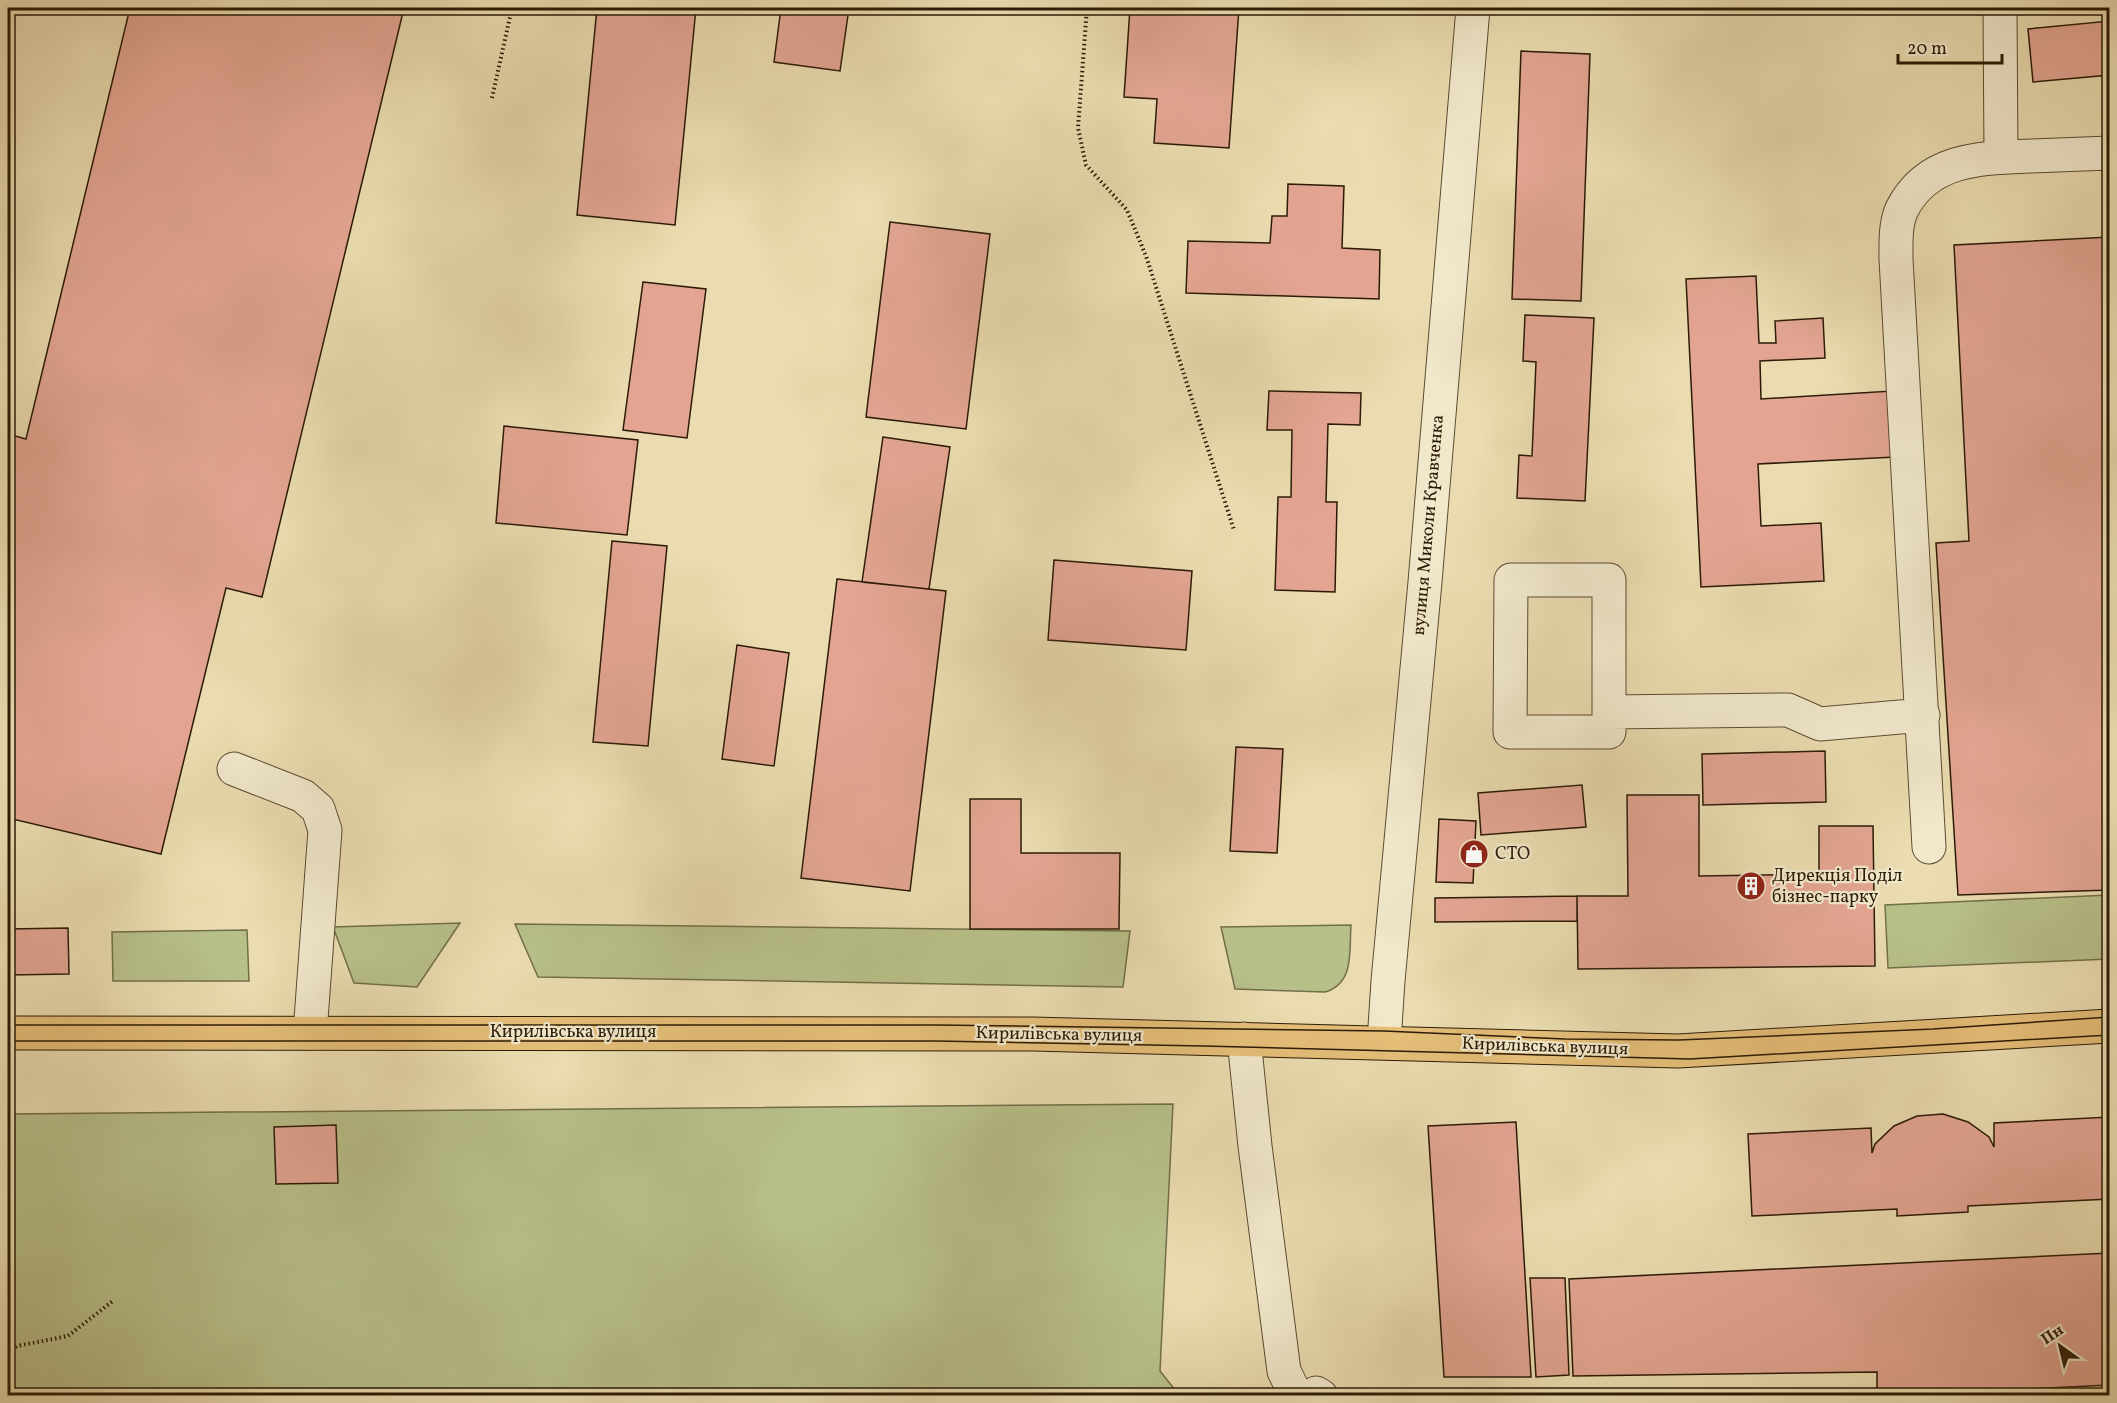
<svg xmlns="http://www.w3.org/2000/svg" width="2117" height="1403" font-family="Vollkorn,serif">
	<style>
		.green { fill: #b8c08a; stroke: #726e48; stroke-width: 1.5 }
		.building { fill: #e3a592; stroke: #2b1b06; stroke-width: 1.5 }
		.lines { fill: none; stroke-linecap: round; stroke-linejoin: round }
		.minor-casing { stroke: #5b4b30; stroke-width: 35 }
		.major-casing { stroke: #2b1b06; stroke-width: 35 }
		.path { stroke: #2b1b06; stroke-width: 4; stroke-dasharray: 1.5 3; stroke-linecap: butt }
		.minor { stroke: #f1e8cc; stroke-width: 33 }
		.major { stroke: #e5be78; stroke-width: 33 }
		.tram { stroke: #2b1b06; stroke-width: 1.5 }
		.labels { text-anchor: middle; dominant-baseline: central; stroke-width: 4.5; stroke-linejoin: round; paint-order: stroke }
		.street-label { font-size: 18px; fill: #2b1b06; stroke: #f1e8cc }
		.poi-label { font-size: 18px; fill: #2b1b06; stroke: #f1e8cc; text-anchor: start }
	</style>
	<rect width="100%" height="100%" fill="#eadcb0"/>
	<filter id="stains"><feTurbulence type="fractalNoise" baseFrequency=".00333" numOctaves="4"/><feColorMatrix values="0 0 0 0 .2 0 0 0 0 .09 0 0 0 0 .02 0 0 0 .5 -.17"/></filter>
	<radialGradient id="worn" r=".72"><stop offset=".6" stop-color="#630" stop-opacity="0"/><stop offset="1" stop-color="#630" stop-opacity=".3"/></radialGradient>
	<!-- green -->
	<path class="green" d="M2109 895V959L1888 968 1885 905Z
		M460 923 417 987 354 983 333 927Z
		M515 924 1130 931 1123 987 538 977Z
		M1351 925C1349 951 1355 983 1325 992L1235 989 1221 927Z
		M247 930 249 981H113L112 932Z
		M1173 1104 1160 1371 1179 1395H8V1114Z"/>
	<!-- building -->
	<path class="building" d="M130 8H404L262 597 226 588 161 854 8 818V434L26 439Z
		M597 8H696L675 225 577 215Z
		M781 8H849L840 71 774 62Z
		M1130 8H1239L1229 148 1154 143 1157 99 1124 97Z
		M2110 21V75L2033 82 2028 29Z
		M1521 51 1590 54 1581 301 1512 299Z
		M1288 184 1344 186 1342 248 1380 250 1379 299 1186 293 1188 241 1270 243 1272 216H1287Z
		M890 222 990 234 966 429 866 417Z
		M2110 237V890L1958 895 1936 543 1969 541 1954 245Z
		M1756 276 1759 343H1776L1775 321 1823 318 1825 358 1760 361 1761 399 1892 391 1895 457 1758 464 1761 526 1821 523 1824 581 1701 587 1686 279Z
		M643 282 706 289 687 438 623 430Z
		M1525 315 1594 318 1585 501 1517 498 1519 455 1532 456 1536 362 1523 361Z
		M1269 391 1361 393 1360 425 1328 424 1326 502H1337L1335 592 1275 590 1278 497H1291L1292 430H1267Z
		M504 426 638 440 627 535 496 523Z
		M883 437 950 447 929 589 862 582Z
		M612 541 667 546 648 746 593 742Z
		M1054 560 1192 571 1186 650 1048 640Z
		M837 579 946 591 910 891 801 878Z
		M737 645 789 653 774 766 722 759Z
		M1236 747 1283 749 1277 853 1230 851Z
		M1825 751 1826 802 1703 805 1702 754Z
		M1582 785 1586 827 1481 835 1478 793Z
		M1627 795H1699V876L1819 874V826H1873L1875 966 1578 969 1577 896H1628Z
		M970 799H1021V853H1120L1119 929H970Z
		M1439 819 1476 821 1473 883 1436 882Z
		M1577 896V921L1435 922V898Z
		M68 928 69 974 8 975V929Z
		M1943 1114 1968 1122 1989 1137 1994 1147V1123L2110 1117V1199L1968 1206V1212L1897 1216V1209L1752 1216 1748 1134 1871 1128 1872 1153 1875 1144 1894 1126 1917 1116Z
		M1516 1122 1531 1377H1444L1428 1126Z
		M336 1125 338 1183 276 1184 274 1127Z
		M2110 1253V1385L1877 1396V1372L1573 1376 1569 1279Z
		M1530 1278H1565L1569 1375 1536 1377Z"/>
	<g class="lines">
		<!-- minor casing -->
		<g class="minor-casing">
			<path id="minor" d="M2000 8 2001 157
				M1511 580H1609V732H1510Z
				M1609 712 1788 710 1820 724 1923 715
				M234 769 303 796 318 809 325 830 310 1033
				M1929 847 1896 259C1896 243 1895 224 1902 209 1928 158 1981 158 2031 156 2057 155 2083 154 2110 153
				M1244 1039 1255 1146 1284 1371 1296 1396
				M1384 1042 1388 981 1425 582 1473 8
				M1316 1393 1321 1396"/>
		</g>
		<!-- major casing -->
		<g class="major-casing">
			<path id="major" d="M8 1033 1033 1034 1678 1051 2110 1026"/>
		</g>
		<!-- path -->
		<path class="path" d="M1087 8 1078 128 1086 165 1127 210 1146 256 1234 530
			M492 98 512 8
			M8 1255 11 1256 8 1283
			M8 1352 17 1346 68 1336 114 1300"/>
		<!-- minor -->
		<use href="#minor" class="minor"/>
		<!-- major -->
		<use href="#major" class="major"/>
		<!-- tram -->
		<path class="tram" d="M8 1025H936L1384 1031 1565 1039 1679 1040 1933 1029 2110 1017
			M8 1041H935L1204 1046 1690 1059 2110 1035"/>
	</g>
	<!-- icons -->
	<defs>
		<g id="shop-disc" transform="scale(1.5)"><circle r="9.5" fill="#8f2418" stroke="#f1e8cc"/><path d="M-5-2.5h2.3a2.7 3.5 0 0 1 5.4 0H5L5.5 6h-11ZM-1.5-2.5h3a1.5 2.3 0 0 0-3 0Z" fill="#fff"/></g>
		<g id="building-disc" transform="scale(1.5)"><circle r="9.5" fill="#8f2418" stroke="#f1e8cc"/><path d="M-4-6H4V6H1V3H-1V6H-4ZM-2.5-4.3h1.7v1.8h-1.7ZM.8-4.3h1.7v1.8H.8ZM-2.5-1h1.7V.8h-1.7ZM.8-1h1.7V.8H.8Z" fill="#fff"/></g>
	</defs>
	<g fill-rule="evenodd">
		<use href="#shop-disc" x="1474" y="854"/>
		<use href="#building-disc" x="1751" y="886"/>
	</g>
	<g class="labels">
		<!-- street labels -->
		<g class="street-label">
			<text transform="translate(1429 525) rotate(-85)">вулиця Миколи Кравченка</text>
			<text x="573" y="1032">Кирилівська вулиця</text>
			<text transform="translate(1059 1035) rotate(1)">Кирилівська вулиця</text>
			<text transform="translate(1545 1047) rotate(2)">Кирилівська вулиця</text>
		</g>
		<!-- poi labels -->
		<g class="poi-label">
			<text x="1495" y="854">СТО</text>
			<text x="1772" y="876">Дирекція Поділ<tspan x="1772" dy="21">бізнес-парку</tspan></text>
		</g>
	</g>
	<!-- margin -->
	<rect width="2117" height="1403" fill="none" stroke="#eadcb0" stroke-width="30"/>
	<rect x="9" y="9" width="2099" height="1385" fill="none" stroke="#2b1b06" stroke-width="3"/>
	<rect x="15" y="15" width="2087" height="1373" fill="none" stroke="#2b1b06" stroke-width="1.5"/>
	<!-- north arrow -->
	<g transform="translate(2060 1346) rotate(326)" stroke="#f1e8cc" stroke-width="4.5" paint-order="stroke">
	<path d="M0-4.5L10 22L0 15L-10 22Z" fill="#2b1b06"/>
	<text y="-9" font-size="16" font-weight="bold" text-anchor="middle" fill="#2b1b06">Пн</text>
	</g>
	<!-- scale -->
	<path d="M1898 54v9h104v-9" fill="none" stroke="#2b1b06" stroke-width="3"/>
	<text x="1907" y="54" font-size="18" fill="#2b1b06" stroke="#f1e8cc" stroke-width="4.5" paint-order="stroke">20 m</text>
	<rect width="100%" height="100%" filter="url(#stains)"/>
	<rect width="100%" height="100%" fill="url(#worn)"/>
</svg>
